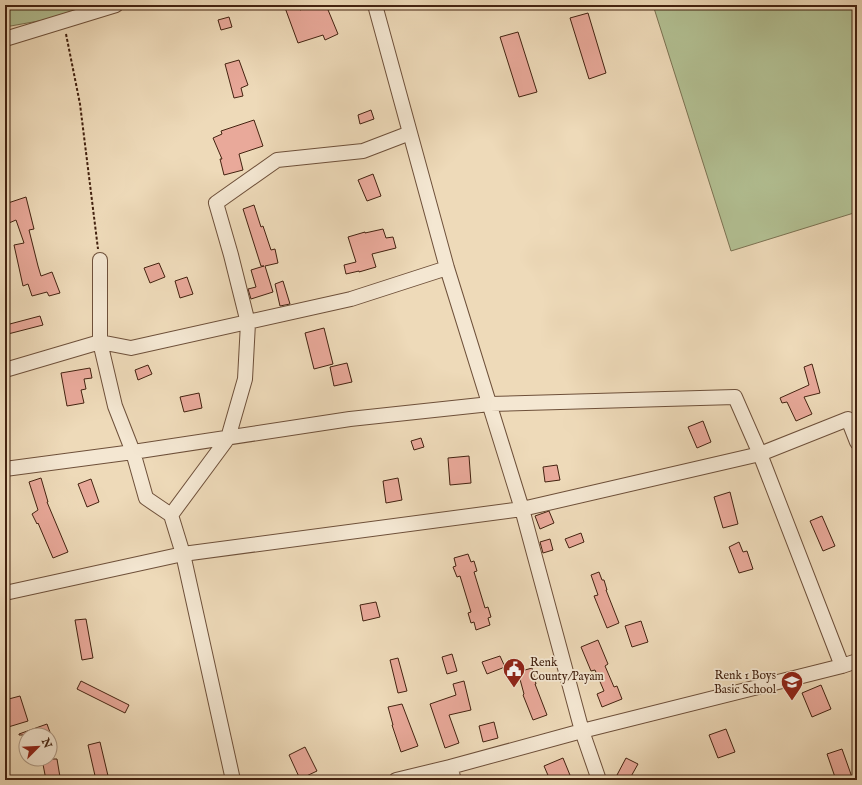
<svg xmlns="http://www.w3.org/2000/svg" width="862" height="785" font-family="'IM FELL English',serif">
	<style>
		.green { fill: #b3c194; stroke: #7b7252 }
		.building { fill: #e9a99a; stroke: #432210 }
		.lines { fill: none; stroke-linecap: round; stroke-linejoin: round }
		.minor-casing { stroke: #6e503a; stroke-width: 16 }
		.path { stroke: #432210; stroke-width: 2; stroke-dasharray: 3 2; stroke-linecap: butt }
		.minor { stroke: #f4e7d2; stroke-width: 14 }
		.labels { text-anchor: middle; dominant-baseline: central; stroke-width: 3.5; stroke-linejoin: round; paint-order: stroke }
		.poi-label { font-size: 12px; fill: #432210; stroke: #f4e7d2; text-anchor: start }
	</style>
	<rect width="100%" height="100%" fill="#eedab9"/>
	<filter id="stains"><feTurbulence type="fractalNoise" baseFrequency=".005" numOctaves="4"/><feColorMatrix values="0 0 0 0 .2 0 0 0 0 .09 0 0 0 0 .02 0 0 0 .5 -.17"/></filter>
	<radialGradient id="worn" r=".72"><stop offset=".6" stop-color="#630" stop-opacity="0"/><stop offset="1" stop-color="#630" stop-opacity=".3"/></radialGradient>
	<!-- green -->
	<path class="green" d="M5 5H128L5 27Z
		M653 5H857V212L731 251Z"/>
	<!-- building -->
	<path class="building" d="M284 5H298L300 10 314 5H326L338 34 325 40 323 35 298 43Z
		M588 13 606 73 589 79 570 18Z
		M229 17 232 27 221 30 218 20Z
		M518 32 537 92 519 97 500 37Z
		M239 60 248 85 241 88 243 96 234 98 225 64Z
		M371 110 374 119 360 124 358 115Z
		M254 120 263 146 239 154 243 170 224 175 220 159H222L213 138 222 134 221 131Z
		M373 174 381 196 367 201 358 180Z
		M26 197 34 229 29 230 38 266 41 276 52 272 60 293 49 296 47 292 32 296 28 284 23 286 14 245 24 243 16 220 9 223 5 210V204Z
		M254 205 261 227 263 226 271 250 275 249 278 263 265 266 273 292 251 299 248 289 256 287 251 270 264 266H261L243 209Z
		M383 229 386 238 393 237 396 248 372 254 376 267 359 272V271L346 274 344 265 356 262 348 237 365 232V233Z
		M159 263 165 277 150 283 144 268Z
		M187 277 193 294 180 298 175 281Z
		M283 281 290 304 280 306 275 284Z
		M40 316 43 325 8 334 6 325Z
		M324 328 333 364 314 369 305 333Z
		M347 363 352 382 334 386 330 367Z
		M812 364 820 393 804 397 812 414 796 421 787 402 782 403 780 398 809 385 804 367Z
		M148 365 152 374 138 380 135 370Z
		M90 368 92 378 84 379 86 389 81 390 84 403 67 406 61 373Z
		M199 393 202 408 184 412 180 397Z
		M703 421 711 442 697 448 688 427Z
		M421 438 424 447 414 450 411 441Z
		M469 456 471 483 450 485 448 458Z
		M557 465 560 480 545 482 543 467Z
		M41 478 48 502H47L68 552 53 558 38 523 37 524 32 514 38 510 29 482Z
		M398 478 402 500 386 503 383 481Z
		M91 479 99 502 87 507 78 484Z
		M730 492 738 524 723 528 714 497Z
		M549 511 554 523 540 529 535 516Z
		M822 516 835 546 823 551 810 521Z
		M581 533 584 542 569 548 565 539Z
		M550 539 553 550 543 553 540 542Z
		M739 542 743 552 747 551 753 569 739 573 729 547Z
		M468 554 471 562 474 561 477 571 474 572 485 608 488 607 491 617 488 618 490 625 476 630 474 622 471 623 468 613 471 612 460 576 457 577 453 567 456 566 454 558Z
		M599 572 602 580H604L607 590H606L619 623 607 628 594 596 598 595 591 575Z
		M376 602 380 617 363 621 360 605Z
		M86 619 93 658 82 660 75 620Z
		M641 621 648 642 632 647 625 626Z
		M598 640 608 664 605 666 614 687 617 686 622 699 602 707 597 694 604 691 595 670 591 671 581 647Z
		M452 654 457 671 447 674 442 657Z
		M500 656 505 667 487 674 482 662Z
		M398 658 407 691 398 693 390 660Z
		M532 668 536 684H535L547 715 533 720 523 695 524 694 518 672Z
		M81 681 129 705 125 713 77 689Z
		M464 681 471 710 449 715 459 743 445 748 430 704 456 695 453 684Z
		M821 685 831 709 812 717 802 693Z
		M20 696 28 721 5 728V700Z
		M402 704 418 746 401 752 392 725H393L388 707Z
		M494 722 498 738 483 742 479 726Z
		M47 724 51 735H19V734Z
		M726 729 735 752 718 758 709 735Z
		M100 742 109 780H96L88 745Z
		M305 747 317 771 300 779 289 755Z
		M842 749 853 780H836L827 754Z
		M563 758 572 780H550L544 766Z
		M626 758 638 764 629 780H626L617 775Z
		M42 759H57L60 777 46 780Z"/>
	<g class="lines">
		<!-- minor casing -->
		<g class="minor-casing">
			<path id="minor" d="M375 5 447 268 522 509 582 731 450 767 454 780
				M5 39 116 5
				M100 260V342L115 406 133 452 146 498 171 515
				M5 370 100 342 131 348 351 299 447 268
				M5 469 133 452 350 419 490 404 735 397 760 454 842 666
				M5 593 183 554 522 509 760 454 848 419 857 442
				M233 780 183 554 171 515 228 438 245 379 248 323 231 255 216 203 277 160 363 151 410 133
				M396 780 450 767
				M599 780 582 731 842 666 857 661"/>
		</g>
		<!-- path -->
		<path class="path" d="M66 34 80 104 98 249"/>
		<!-- minor -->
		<use href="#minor" class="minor"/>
	</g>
	<!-- icons -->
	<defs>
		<g id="civic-pin" transform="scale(1.15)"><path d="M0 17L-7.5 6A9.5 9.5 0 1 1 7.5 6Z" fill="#8f2418" stroke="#f4e7d2"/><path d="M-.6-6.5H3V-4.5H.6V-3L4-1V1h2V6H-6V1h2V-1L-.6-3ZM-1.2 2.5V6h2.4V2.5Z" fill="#fff"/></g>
		<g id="school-pin" transform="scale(1.15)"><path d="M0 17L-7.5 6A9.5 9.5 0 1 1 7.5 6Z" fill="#8f2418" stroke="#f4e7d2"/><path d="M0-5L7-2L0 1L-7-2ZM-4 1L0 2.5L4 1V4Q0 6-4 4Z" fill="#fff"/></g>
	</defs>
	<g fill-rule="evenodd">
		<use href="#civic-pin" x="514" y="669"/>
		<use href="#school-pin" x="792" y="682"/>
	</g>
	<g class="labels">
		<!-- poi labels -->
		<g class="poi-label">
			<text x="530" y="662">Renk<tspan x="530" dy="14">County/Payam</tspan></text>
			<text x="776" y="675" text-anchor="end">Renk 1 Boys<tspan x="776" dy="14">Basic School</tspan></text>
		</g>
	</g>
	<!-- margin -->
	<rect width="862" height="785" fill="none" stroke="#eedab9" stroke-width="20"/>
	<rect x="6" y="6" width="850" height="773" fill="none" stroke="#432210" stroke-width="2"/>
	<rect x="10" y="10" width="842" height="765" fill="none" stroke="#432210"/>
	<!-- north arrow -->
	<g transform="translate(38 747) rotate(66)"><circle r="19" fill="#f4e7d2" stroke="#ad9884"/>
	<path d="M0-3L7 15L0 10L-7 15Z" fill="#8f2418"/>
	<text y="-6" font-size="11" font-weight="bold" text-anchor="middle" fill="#432210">N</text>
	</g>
	<rect width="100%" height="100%" filter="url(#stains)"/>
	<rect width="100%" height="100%" fill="url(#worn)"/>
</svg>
